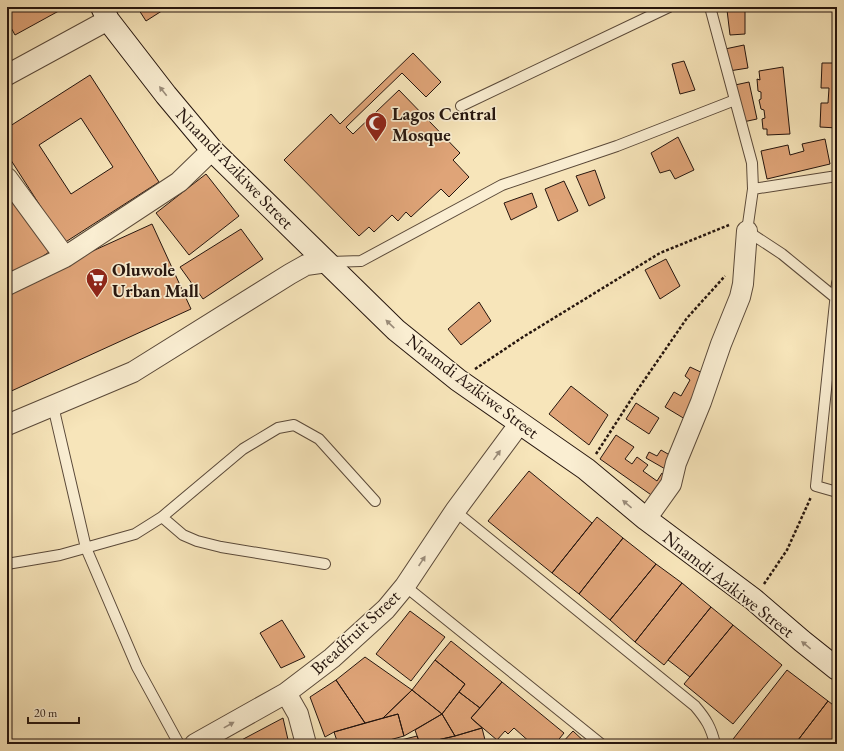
<svg xmlns="http://www.w3.org/2000/svg" width="844" height="751" font-family="'EB Garamond',serif">
	<style>
		.building { fill: #dfa478; stroke: #25150e; fill-rule: evenodd }
		.lines { fill: none; stroke-linecap: round; stroke-linejoin: round }
		.lane-casing { stroke: #5a4939; stroke-width: 12 }
		.street-casing { stroke: #5a4939; stroke-width: 22 }
		.secondary-casing { stroke: #25150e; stroke-width: 24 }
		.path { stroke: #25150e; stroke-width: 2.5; stroke-dasharray: 3 2; stroke-linecap: butt }
		.lane { stroke: #faeed2; stroke-width: 10 }
		.street { stroke: #faeed2; stroke-width: 20 }
		.secondary { stroke: #faeed2; stroke-width: 22 }
		.oneway { fill: #9a8c7a }
		.labels { text-anchor: middle; dominant-baseline: central; stroke-width: 3.5; stroke-linejoin: round; paint-order: stroke }
		.poi-label { font-size: 18px; font-weight: bold; fill: #25150e; stroke: #faeed2; text-anchor: start }
		.street-label { font-size: 18px; fill: #25150e; stroke: #faeed2 }
	</style>
	<rect width="100%" height="100%" fill="#f7e5ba"/>
	<filter id="stains"><feTurbulence type="fractalNoise" baseFrequency=".005" numOctaves="4"/><feColorMatrix values="0 0 0 0 .2 0 0 0 0 .09 0 0 0 0 .02 0 0 0 .5 -.17"/></filter>
	<radialGradient id="worn" r=".72"><stop offset=".6" stop-color="#630" stop-opacity="0"/><stop offset="1" stop-color="#630" stop-opacity=".3"/></radialGradient>
	<!-- building -->
	<path class="building" d="M7 7H66L15 35 9 24 7 25Z
		M137 7H168L146 21Z
		M745 8V34L730 35 727 10Z
		M744 45 748 68 729 71 725 49Z
		M413 53 441 82 426 97 402 73 346 127 353 134 399 90 460 153 453 160 469 177 449 197 441 189 411 217 406 212 398 221 392 215 374 232 369 227 359 236 284 160 331 114 340 124Z
		M684 61 695 90 680 94 672 64Z
		M822 63H837V128L820 127 821 103H828L829 88H821Z
		M783 67 790 134 767 135V129H763L762 119 765 118 764 110 761 109 759 100 761 99V92L758 91 757 79 760 80 759 71Z
		M90 75 159 182 64 243 7 154V128ZM81 118 113 167 71 194 39 145Z
		M749 82 757 119 743 122 735 85Z
		M678 137 694 170 675 179 670 170 660 173 651 153Z
		M825 139 830 164 767 179 761 151 788 145 790 155 804 151 802 144Z
		M595 170 605 198 589 206 576 176Z
		M206 174 239 216 189 255 156 213Z
		M564 181 578 211 558 221 545 189Z
		M7 183 52 250 11 278 7 273Z
		M532 193 537 207 511 220 504 203Z
		M152 224 191 309 7 393V290Z
		M241 229 263 259 203 299 180 267Z
		M666 259 680 286 660 299 645 270Z
		M479 302 491 321 461 345 448 329Z
		M690 367 707 375 685 419 665 407 674 392 681 396 690 380 685 376Z
		M571 386 608 415 589 445 549 414Z
		M636 403 659 418 649 434 626 419Z
		M616 435 634 447 625 459 632 464 637 457 648 465 643 471 657 481 662 473 670 480 657 499 600 459Z
		M661 450 675 458 667 470 646 458 649 452 657 456Z
		M529 471 592 523 552 573 488 521Z
		M597 517 623 538 579 594 552 573Z
		M623 538 656 564 610 620 579 594Z
		M656 564 682 583 635 642 610 620Z
		M682 583 711 607 664 665 635 642Z
		M711 607 733 625 690 677 668 660Z
		M410 611 445 637 411 681 376 654Z
		M282 620 305 657 281 668 260 633Z
		M733 625 782 665 733 724 684 684Z
		M451 641 502 682 480 708 459 692 465 684 435 660Z
		M365 657 412 690 383 718 365 723 336 680Z
		M435 660 465 684 442 714 412 690Z
		M787 670 828 701 795 744H731L730 743Z
		M336 680 365 723 334 732 325 737 310 697Z
		M502 682 564 733 555 744H532L514 728 508 734 505 731 497 740 471 718Z
		M412 690 442 714 404 736 398 714 383 718Z
		M459 692 480 708 471 718 482 728 455 736 442 714Z
		M828 701 837 708V744H795Z
		M398 714 404 736 375 744H338L334 732Z
		M442 714 455 736 420 744 415 730Z
		M283 718 289 744H234Z
		M482 728 486 744H420L455 736Z
		M573 731 587 744H561Z
		M417 736 420 744H398L397 741Z"/>
	<g class="lines">
		<!-- lane casing -->
		<g class="lane-casing">
			<path id="lane" d="M710 7 752 163 753 189 747 231 782 254 837 299
				M461 106 669 7
				M753 189 837 176
				M330 262 361 261 502 185 617 146 735 100
				M837 283 816 486 837 492
				M53 406 86 548 137 667 179 744
				M455 511 695 706C706 719 711 727 715 744
				M162 517 183 535 197 541 221 547 325 564
				M7 564 60 555 135 534 162 517 243 449 278 428 294 425 319 439 375 501
				M405 586 601 744"/>
		</g>
		<!-- street casing -->
		<g class="street-casing">
			<path id="street" d="M7 75 108 20
				M7 178 65 257
				M7 285 65 257 179 182 212 150
				M7 425 133 372 290 274 306 265 327 262
				M646 519 671 484 676 463 701 402 721 344 740 297 743 284 747 231
				M286 693 298 714 306 744
				M195 744 286 693 332 658 386 609 405 586 455 511 520 423"/>
		</g>
		<!-- secondary casing -->
		<g class="secondary-casing">
			<path id="secondary" d="M102 7 108 20 166 95 212 150 396 330 458 380 586 469 646 519 753 599 802 641 837 669"/>
		</g>
		<!-- path -->
		<path class="path" d="M475 369 523 337 660 253 729 225
			M596 454 634 395 687 318 725 276
			M764 584 787 550 811 497"/>
		<!-- lane -->
		<use href="#lane" class="lane"/>
		<!-- street -->
		<use href="#street" class="street"/>
		<!-- secondary -->
		<use href="#secondary" class="secondary"/>
	</g>
	<!-- one-way arrows -->
	<defs><path id="oneway-solid" d="M-6-.8H1V-3.2L6.5 0L1 3.2V.8H-6Z"/></defs>
	<g class="oneway">
		<use href="#oneway-solid" transform="translate(163 91) rotate(-128)"/>
		<use href="#oneway-solid" transform="translate(390 324) rotate(-136)"/>
		<use href="#oneway-solid" transform="translate(497 455) rotate(-54)"/>
		<use href="#oneway-solid" transform="translate(627 504) rotate(-140)"/>
		<use href="#oneway-solid" transform="translate(422 561) rotate(-56)"/>
		<use href="#oneway-solid" transform="translate(806 645) rotate(-141)"/>
		<use href="#oneway-solid" transform="translate(229 725) rotate(-29)"/>
	</g>
	<!-- icons -->
	<defs>
		<g id="mosque-pin" transform="scale(1.15)"><path d="M0 17L-7.5 6A9.5 9.5 0 1 1 7.5 6Z" fill="#8f2418" stroke="#faeed2"/><path d="M3.5-4.9A6 6 0 1 0 3.5 4.9A5 5 0 1 1 3.5-4.9Z" fill="#fff"/></g>
		<g id="supermarket-pin" transform="scale(1.15)"><path d="M0 17L-7.5 6A9.5 9.5 0 1 1 7.5 6Z" fill="#8f2418" stroke="#faeed2"/><path d="M-6-5.5h2.5l.6 2H6L4.5 2H-2.5L-4.4-4H-6ZM-1.5 3.2a1.3 1.3 0 1 0 .1 0ZM3 3.2a1.3 1.3 0 1 0 .1 0Z" fill="#fff"/></g>
	</defs>
	<g fill-rule="evenodd">
		<use href="#mosque-pin" x="376" y="123"/>
		<use href="#supermarket-pin" x="97" y="279"/>
	</g>
	<g class="labels">
		<!-- poi labels -->
		<g class="poi-label">
			<text x="392" y="113">Lagos Central<tspan x="392" dy="21">Mosque</tspan></text>
			<text x="112" y="269">Oluwole<tspan x="112" dy="21">Urban Mall</tspan></text>
		</g>
		<!-- street labels -->
		<g class="street-label">
			<text transform="translate(235 168) rotate(46)">Nnamdi Azikiwe Street</text>
			<text transform="translate(473 386) rotate(37)">Nnamdi Azikiwe Street</text>
			<text transform="translate(729 584) rotate(38)">Nnamdi Azikiwe Street</text>
			<text transform="translate(355 632) rotate(-43)">Breadfruit Street</text>
		</g>
	</g>
	<!-- margin -->
	<rect width="844" height="751" fill="none" stroke="#f7e5ba" stroke-width="24"/>
	<rect x="8" y="8" width="828" height="735" fill="none" stroke="#25150e" stroke-width="2"/>
	<rect x="12" y="12" width="820" height="727" fill="none" stroke="#25150e"/>
	<!-- scale -->
	<path d="M28 717v6h51v-6" fill="none" stroke="#25150e" stroke-width="2"/>
	<text x="34" y="717" font-size="12" fill="#25150e" stroke="#faeed2" stroke-width="3" paint-order="stroke">20 m</text>
	<rect width="100%" height="100%" filter="url(#stains)"/>
	<rect width="100%" height="100%" fill="url(#worn)"/>
</svg>
